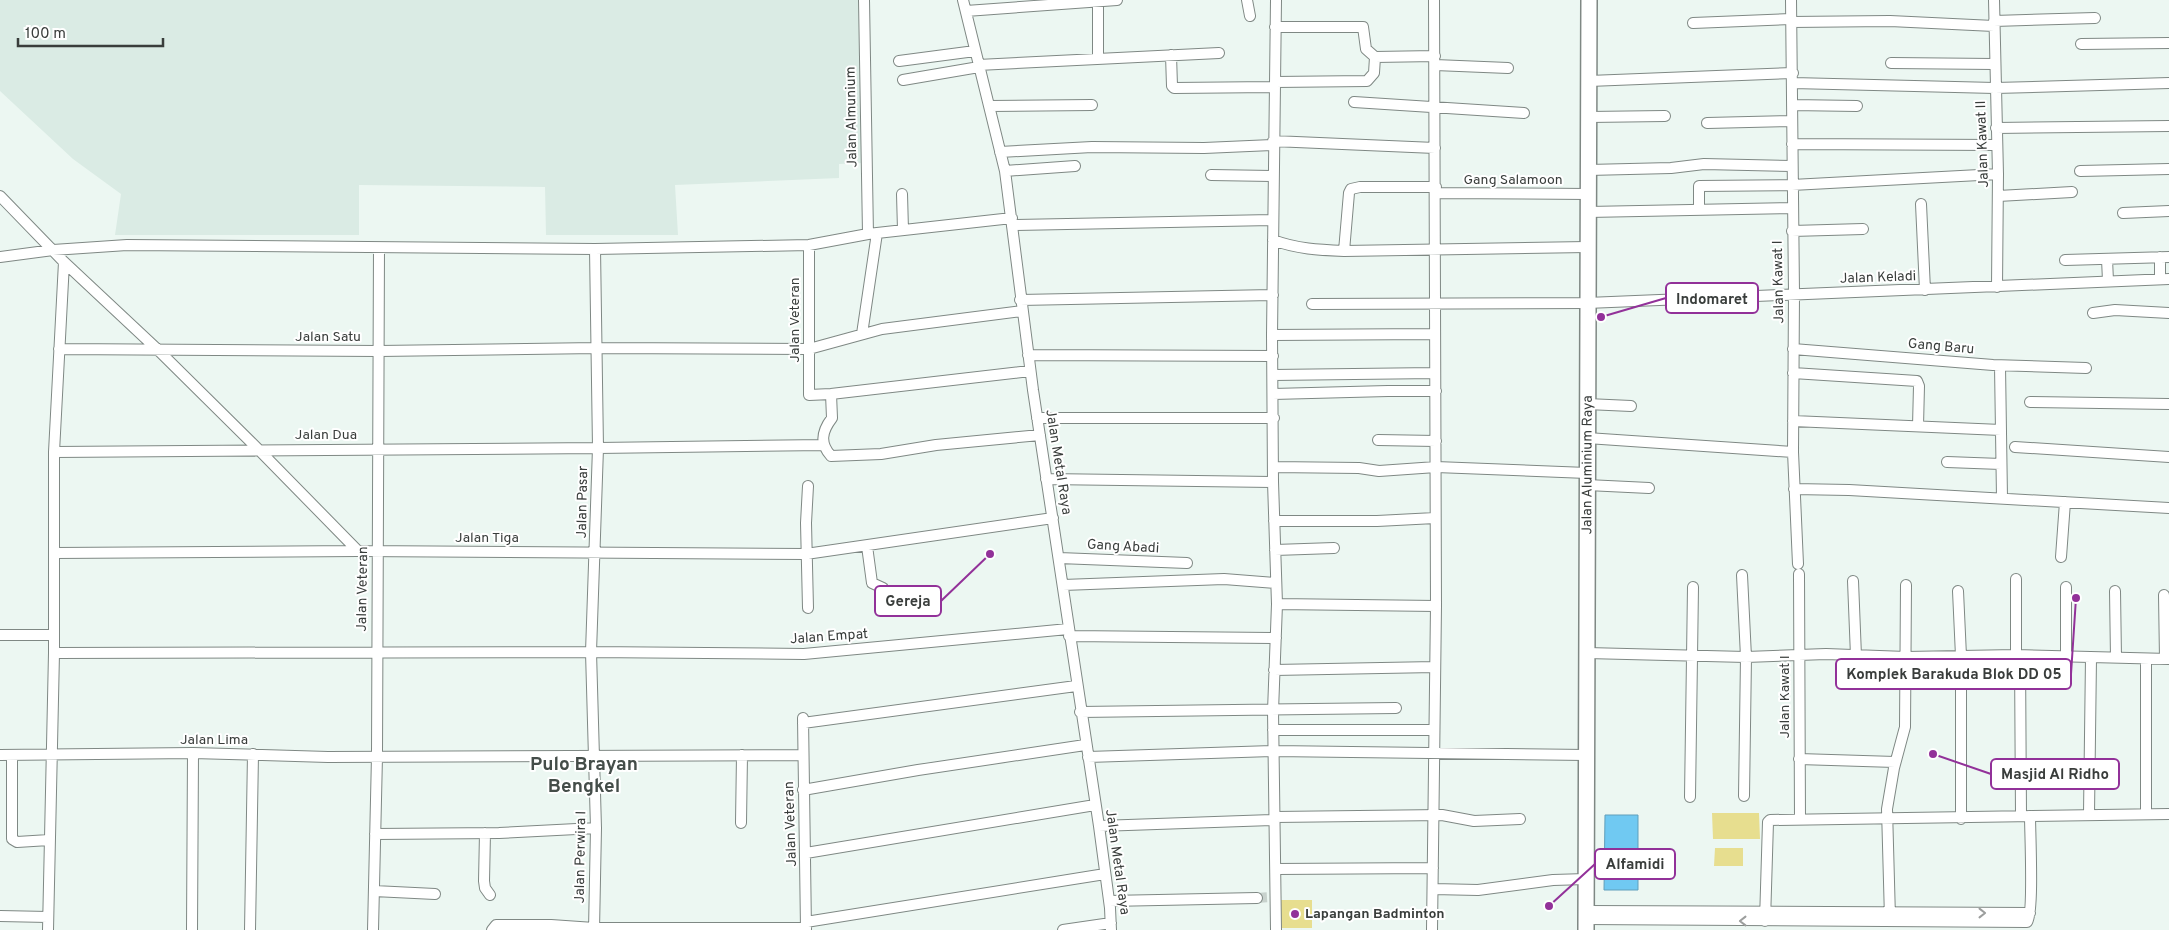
<svg xmlns="http://www.w3.org/2000/svg" width="2169" height="930" font-family="Overpass,sans-serif">
	<style>
		.built { fill: #daebe4 }
		.green { fill: #e7de8f }
		.water { fill: #70c9f2; stroke: #609fbb }
		.lines { fill: none; stroke-linecap: round; stroke-linejoin: round }
		.minor-tunnel { stroke: #c8d2cd; stroke-width: 10; stroke-dasharray: 10 5; stroke-linecap: butt }
		.minor-casing { stroke: #7f8884; stroke-width: 12 }
		.secondary-casing { stroke: #7f8884; stroke-width: 18 }
		.minor { stroke: #fff; stroke-width: 10 }
		.secondary { stroke: #fff; stroke-width: 15 }
		.oneway { stroke: #9c9e9d }
		.poi-dot { fill: #923199; stroke: #fff; stroke-width: 2 }
		.labels { text-anchor: middle; dominant-baseline: central; stroke-width: 4; stroke-linejoin: round; paint-order: stroke }
		.street-label { font-size: 14px; fill: #393d3b; stroke: #fff }
		.poi-label { font-size: 14px; font-weight: bold; fill: #393d3b; stroke: #fff; text-anchor: start }
		.district-label { font-size: 19px; font-weight: bold; fill: #444d49; stroke: #fff }
		.leader { fill: none; stroke: #923199; stroke-width: 2 }
		.callout-dot { fill: #923199; stroke: #fff; stroke-width: 2 }
		.callout { fill: #fff; stroke: #923199; stroke-width: 2 }
		.callout-label { font-size: 15px; text-anchor: middle; font-weight: bold; fill: #393d3b }
	</style>
	<rect width="100%" height="100%" fill="#ecf7f2"/>
	<!-- built -->
	<path class="built" d="M0 0H863V163L839 164V178L675 185 678 235H546L545 187 359 185V235H115L121 194 73 159 0 91Z"/>
	<!-- green -->
	<path class="green" d="M1712 813H1759L1760 839H1713Z
		M1715 848H1743V866H1714Z
		M1279 900H1312V928H1279Z"/>
	<!-- water -->
	<path class="water" d="M1605 815H1638V890H1604Z"/>
	<g class="lines">
		<!-- minor-tunnel -->
		<path class="minor-tunnel" d="M1257 898 1272 897"/>
		<!-- minor casing -->
		<g class="minor-casing">
			<path id="minor" d="M864 0 868 234
				M963 0 1005 171 1033 390 1099 826 1110 908 1111 930
				M1247 0 1250 16
				M1276 0 1272 335 1273 482 1277 604 1273 711 1276 930
				M1791 0 1794 294 1793 452 1798 564
				M1994 0 1998 174 1997 287
				M1098 2V59
				M966 11 1117 0
				M1994 21 2095 18
				M1791 22 1890 21 1994 26
				M1693 23 1791 19
				M1275 27H1363L1366 49 1375 57 1435 56
				M2081 44 2169 43
				M1171 55 1172 86 1174 88 1274 87
				M899 61 975 51
				M1891 63 1994 64
				M978 65 1219 53
				M1435 65 1508 68
				M903 80 979 67
				M1589 81 1793 73
				M1275 82 1367 81 1374 73 1375 57
				M1793 83 1995 88 2169 83
				M1354 102 1524 113
				M1792 105 1857 106
				M989 106 1092 105
				M1589 117 1665 116
				M1707 123 1791 121
				M1996 128 2169 126
				M1273 141 1435 148
				M1792 144 1997 145
				M1000 152 1092 147 1204 148 1273 145
				M1588 170 1671 168 1704 164 1792 166
				M1005 171 1075 166
				M2080 171 2169 169
				M1211 175 1273 176
				M1436 193 1589 194
				M902 194 903 230
				M0 196 64 262 158 350 258 449 358 551
				M1998 196 2072 192
				M1921 204 1925 290
				M1699 209V186L1792 185 1998 174
				M1588 212 1792 208
				M2123 213 2169 211
				M1013 225 1272 220
				M1792 231 1863 229
				M1273 240C1297 249 1319 250 1344 251L1587 247
				M809 245V395L831 394 1030 371
				M1344 251 1349 193 1351 189 1360 187H1436
				M0 257 53 250 127 245 595 249 809 245 868 234 1012 218
				M2107 259 2108 281
				M2065 260 2169 257
				M2160 279V257
				M1020 300 1273 295
				M1312 304 1587 303 2169 279
				M2093 313 2115 310 2169 313
				M862 334 877 233
				M1272 335 1434 334
				M59 349 379 351 597 348 809 349 882 329 1022 311
				M1793 349 1993 365 2086 368
				M1028 355 1273 356
				M2000 366 2002 498
				M1793 373 1917 381 1919 386 1918 426
				M1273 375 1435 373
				M831 394 832 418C822 431 819 443 831 456L881 454 936 445 1040 435
				M1273 394 1388 391H1436
				M2030 402 2169 404
				M1587 404 1631 406
				M1037 418H1274
				M1793 421 2001 430
				M1587 438 1793 452
				M1378 440 1436 441
				M2015 447 2169 457
				M54 452 598 448 824 445
				M1947 462 2001 464
				M1273 467 1359 468 1379 471 1436 467 1587 473
				M1046 479 1273 482
				M1587 485 1649 488
				M1794 489 1849 490 2169 508
				M1274 521H1377L1435 518
				M867 546 872 583 883 588
				M1275 550 1334 548
				M54 553 358 551 806 554 1053 518
				M2061 557 2065 502
				M1059 558 1187 563
				M1799 574 1800 820
				M1742 575 1746 657 1744 796
				M1853 581 1856 656
				M1063 585 1224 579 1276 583
				M2066 587V657
				M1958 591 1961 656V819
				M2115 591 2116 658
				M2164 595 2165 659
				M1277 604 1436 606
				M808 608 806 523 808 486
				M0 635H53
				M1069 636 1276 638
				M54 653 591 652 804 654 1068 629
				M1587 653 1746 657 1826 654 1906 657 2016 655 2169 659
				M2016 655V579
				M2020 655 2021 815
				M2146 659V814
				M1274 670 1435 667
				M1080 712 1396 708
				M803 718 806 929
				M803 723 1076 686
				M1273 730H1434
				M0 755 193 753 328 757 803 755
				M12 755V839L17 842 49 840
				M1088 757 1274 751 1586 755
				M1799 759 1895 762
				M803 790 918 770 1085 745
				M1690 797 1693 587
				M2089 814 2091 658
				M1275 817 1442 815 1474 821 1520 819
				M741 823 742 755
				M1099 826 1275 820
				M485 833 484 881 485 888 490 895
				M375 834 499 833 596 828
				M806 853 1095 805
				M1276 869 1433 868
				M1433 889 1478 890 1553 880 1586 879
				M374 891 435 894
				M1109 901 1257 898
				M1586 911 2030 913
				M0 916 48 917
				M1890 918 1887 809 1894 768 1905 727 1906 585
				M1586 919 2027 922C2034 914 2030 832 2030 816
				M1765 921 1768 822 1770 820 2169 814
				M806 922 1105 874
				M48 930 54 653V452L64 262
				M192 930 193 753
				M250 930 253 754
				M373 930 377 756 379 248
				M492 930 496 925H551L594 928H806
				M594 930 596 828 591 652 598 448 595 249
				M1063 930 1111 923
				M1432 930 1436 606 1434 0"/>
		</g>
		<!-- secondary casing -->
		<g class="secondary-casing">
			<g id="secondary">
				<path id="s1" d="M1586 930 1589 0"/>
			</g>
		</g>
		<!-- minor -->
		<use href="#minor" class="minor"/>
		<!-- secondary -->
		<use href="#secondary" class="secondary"/>
	</g>
	<!-- one-way arrows -->
	<defs><path id="oneway-chevron" d="M-2-3.5L2.5 0L-2 3.5" fill="none" stroke-width="1.6" stroke-linecap="round" stroke-linejoin="round" transform="scale(1.25)"/></defs>
	<g class="oneway">
		<use href="#oneway-chevron" transform="translate(1982 913)"/>
		<use href="#oneway-chevron" transform="translate(1743 921) rotate(-180)"/>
	</g>
	<!-- markers -->
	<circle class="poi-dot" cx="1295" cy="914" r="5"/>
	<g class="labels">
		<!-- street labels -->
		<g class="street-label">
			<text transform="translate(852 117) rotate(-91)">Jalan Almunium</text>
			<text transform="translate(1983 144) rotate(-92)">Jalan Kawat II</text>
			<text x="1513" y="180">Gang Salamoon</text>
			<text transform="translate(1878 278) rotate(-2)">Jalan Keladi</text>
			<text transform="translate(1779 282) rotate(-91)">Jalan Kawat I</text>
			<text transform="translate(795 320) rotate(-90)">Jalan Veteran</text>
			<text x="328" y="337">Jalan Satu</text>
			<text transform="translate(1941 347) rotate(5)">Gang Baru</text>
			<text x="326" y="435">Jalan Dua</text>
			<text transform="translate(1058 462) rotate(81)">Jalan Metal Raya</text>
			<text stroke="none"><textPath href="#s1" startOffset="465">Jalan Aluminium Raya</textPath></text>
			<text transform="translate(583 502) rotate(-89)">Jalan Pasar</text>
			<text x="487" y="538">Jalan Tiga</text>
			<text transform="translate(1123 547) rotate(3)">Gang Abadi</text>
			<text transform="translate(363 589) rotate(-89)">Jalan Veteran</text>
			<text transform="translate(829 637) rotate(-4)">Jalan Empat</text>
			<text transform="translate(1785 697) rotate(-90)">Jalan Kawat I</text>
			<text x="214" y="740">Jalan Lima</text>
			<text transform="translate(791 824) rotate(-92)">Jalan Veteran</text>
			<text transform="translate(581 857) rotate(-89)">Jalan Perwira I</text>
			<text transform="translate(1117 862) rotate(82)">Jalan Metal Raya</text>
		</g>
		<!-- poi labels -->
		<g class="poi-label">
			<text x="1305" y="914">Lapangan Badminton</text>
		</g>
		<!-- district labels -->
		<g class="district-label">
			<text x="584" y="765">Pulo Brayan<tspan x="584" dy="22">Bengkel</tspan></text>
		</g>
	</g>
	<!-- callouts -->
	<path class="leader" d="M1601 317L1666 298M990 554L941 601M2076 598L2071 674M1933 754L1991 774M1549 906L1595 864"/>
	<g class="callout-dot">
		<circle cx="1601" cy="317" r="5"/>
		<circle cx="990" cy="554" r="5"/>
		<circle cx="2076" cy="598" r="5"/>
		<circle cx="1933" cy="754" r="5"/>
		<circle cx="1549" cy="906" r="5"/>
	</g>
	<g class="callout">
		<rect x="1666" y="283" width="92" height="30" rx="5"/>
		<rect x="875" y="586" width="66" height="30" rx="5"/>
		<rect x="1836" y="659" width="235" height="30" rx="5"/>
		<rect x="1991" y="759" width="128" height="30" rx="5"/>
		<rect x="1595" y="849" width="80" height="30" rx="5"/>
	</g>
	<g class="callout-label">
		<text x="1712" y="304">Indomaret</text>
		<text x="908" y="606">Gereja</text>
		<text x="1954" y="679">Komplek Barakuda Blok DD 05</text>
		<text x="2055" y="779">Masjid Al Ridho</text>
		<text x="1635" y="869">Alfamidi</text>
	</g>
	<!-- scale -->
	<path d="M18 38v8h145v-8" fill="none" stroke="#393d3b" stroke-width="2.5"/>
	<text x="25" y="38" font-size="15" fill="#393d3b" stroke="#ffffff" stroke-width="4" paint-order="stroke">100 m</text>
</svg>
